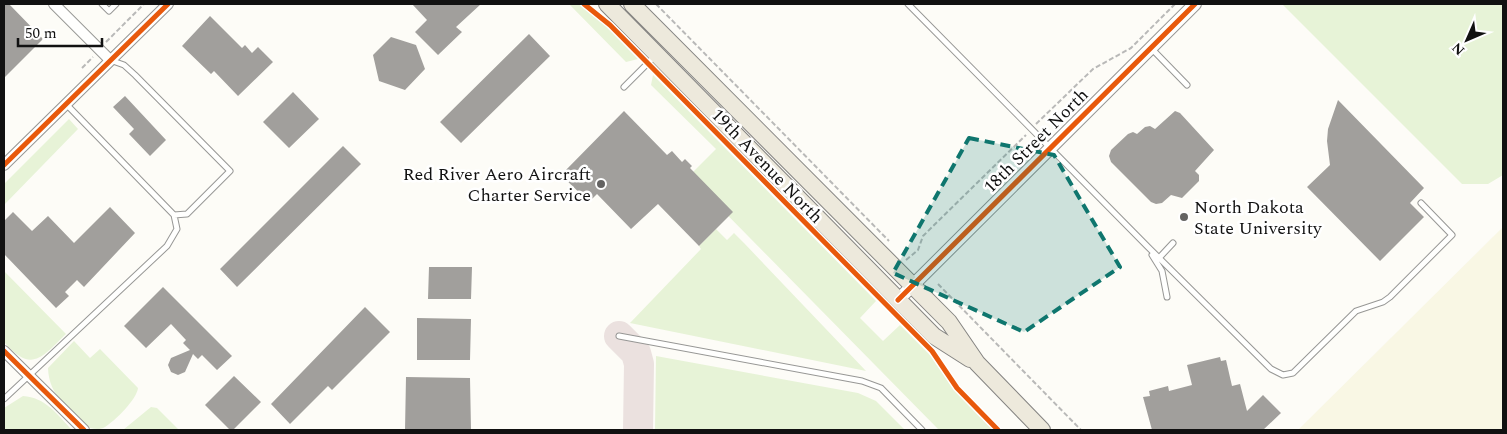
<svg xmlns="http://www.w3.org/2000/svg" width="1507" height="434" font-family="Spectral,serif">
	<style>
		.farmland { fill: #f9f7e4 }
		.green { fill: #e7f3d7 }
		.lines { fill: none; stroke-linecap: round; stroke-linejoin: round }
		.taxiway { stroke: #ebe1df; stroke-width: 30 }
		.building { fill: #a19f9c }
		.service-casing { stroke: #979795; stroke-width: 7 }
		.minor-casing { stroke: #979795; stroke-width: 12 }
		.tertiary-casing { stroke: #979795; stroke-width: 14 }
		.primary-casing { stroke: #858482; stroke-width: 18 }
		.path { stroke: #b9b9b8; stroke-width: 2; stroke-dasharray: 5 2.5; stroke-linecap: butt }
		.service { stroke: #fffffe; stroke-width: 5 }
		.minor { stroke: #fffffe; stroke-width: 10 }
		.tertiary { stroke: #fffffe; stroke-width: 12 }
		.primary { stroke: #ede9dc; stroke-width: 16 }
		.cycleway-casing { stroke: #fff; stroke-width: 8 }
		.cycleway { stroke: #e8590c; stroke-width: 5 }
		.marked { fill: #0f766e; fill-opacity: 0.2; stroke: #0f766e; stroke-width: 4; stroke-dasharray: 10 6; stroke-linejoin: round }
		.poi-dot { fill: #646362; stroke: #fff; stroke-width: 2 }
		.labels { text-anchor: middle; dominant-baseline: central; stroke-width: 5; stroke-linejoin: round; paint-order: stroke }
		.street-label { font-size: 18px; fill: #111; stroke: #fff }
		.poi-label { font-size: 18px; fill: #111; stroke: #fff; text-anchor: end }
	</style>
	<rect width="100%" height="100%" fill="#fdfcf7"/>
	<!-- farmland -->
	<path class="farmland" d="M1503 227V430H1298Z"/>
	<!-- green -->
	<path class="green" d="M569 4H584L638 59 626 62Z
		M1282 4H1503V175L1488 184H1462Z
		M653 75 876 301 860 318 883 341 900 325 930 355 954 390 993 430H939L689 176 716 149 651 85Z
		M69 119 78 129 4 205V184Z
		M716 229 727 240 734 233 744 243 866 371 630 323 701 249 699 246Z
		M4 271 66 334C42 357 32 374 4 342Z
		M74 341 90 358 100 349 138 388C137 399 115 421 105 427 100 430 95 429 90 428 70 409 49 397 48 368Z
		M656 356 858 393 876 401 905 430H655Z
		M23 396C45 397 58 415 72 430H4V408Z
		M151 407 157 408 179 430H123Z"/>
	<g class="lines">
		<!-- taxiway -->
		<path class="taxiway" d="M619 336 636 353 639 364 638 430"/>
	</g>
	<!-- building -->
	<path class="building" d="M4 4H9L43 39 4 78Z
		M412 4H481L456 27 462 32 438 55 415 32 427 20Z
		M210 16 242 48 245 45 252 53 258 47 273 62 238 96 214 71 211 74 182 46Z
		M529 34 550 56 461 143 440 122Z
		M391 37 416 45 425 69 405 90 379 81 373 55Z
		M293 92 319 119 289 148 263 122Z
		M125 96 166 140 150 156 129 134 134 129 113 107Z
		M1338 100 1424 188 1410 203 1424 217 1380 261 1307 187 1330 165 1327 141 1328 129Z
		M624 111 667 155 672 151 682 162 685 159 692 166 690 168 733 212 699 246 658 204 631 229 597 194 589 202 561 175Z
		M1175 111 1180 113 1214 150 1195 171 1199 175V181L1182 198 1171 195 1162 203 1156 204 1151 202 1111 162 1109 156 1111 150 1128 134 1133 132 1137 134 1145 127 1150 126 1155 129Z
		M343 146 361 164 237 287 220 269Z
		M110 207 135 233 84 287 77 280 65 292 69 296 56 308 4 254V221L13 212 32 231 48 216 74 243Z
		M429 267H472L471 299H428Z
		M163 287 232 356 217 370 202 355 198 359 193 354 185 372 178 375 171 372 168 365 171 358 190 350 183 343 186 340 171 324 146 348 124 326Z
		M365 307 390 332 332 390 328 386 290 424 271 404Z
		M417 318 471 319 470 360H417Z
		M1220 357 1221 361 1226 360 1232 386 1240 384 1247 411 1263 395 1281 413 1263 430H1152L1143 397 1150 396 1149 391 1168 386 1169 391 1192 385 1187 365Z
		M234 376 261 402 233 430H230L205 405Z
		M406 377 470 378 471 430H405Z"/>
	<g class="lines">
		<!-- service casing -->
		<g class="service-casing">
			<path id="service" d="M102 4 109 11 116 4
				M908 4 1148 247
				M1151 48 1187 85
				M110 60 124 65 135 75 230 171 187 214 174 215
				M624 87 655 56
				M1147 246 1271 369 1283 375 1293 373 1356 311 1383 302 1390 297 1452 235 1421 203
				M1152 255 1162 271 1167 297
				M1159 258 1173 243
				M619 336 862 381 881 388 922 430
				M4 399 167 246 177 229 174 215 66 104"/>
		</g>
		<!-- minor casing -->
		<g class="minor-casing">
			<path id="minor" d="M54 4 110 60
				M4 165 168 4
				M4 351 84 430"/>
		</g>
		<!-- tertiary casing -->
		<g class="tertiary-casing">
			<path id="tertiary" d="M898 300 1195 4"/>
		</g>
		<!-- primary casing -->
		<g class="primary-casing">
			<path id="primary" d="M607 4 934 336 970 359
				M632 4 949 322 977 363 1042 430"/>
		</g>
		<!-- path -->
		<path class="path" d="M656 4 889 241
			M106 42 144 4
			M82 68 93 57
			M1036 124 1093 69 1131 48 1175 4
			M906 260 918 250 923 236 1026 135
			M938 284 1081 430"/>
		<!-- service -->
		<use href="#service" class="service"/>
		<!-- minor -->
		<use href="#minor" class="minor"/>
		<!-- tertiary -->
		<use href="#tertiary" class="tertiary"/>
		<!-- primary -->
		<use href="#primary" class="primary"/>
		<!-- cycleway casing -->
		<g class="cycleway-casing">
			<path id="cycleway" d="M584 4 610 25 932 351 957 388 998 430
				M4 165 168 4
				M898 300 1195 4
				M4 351 84 430"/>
		</g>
		<!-- cycleway -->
		<use href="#cycleway" class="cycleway"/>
	</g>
	<!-- marked area -->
	<path class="marked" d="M969 138 1054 155 1120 267 1024 332 893 273Z"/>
	<!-- markers -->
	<g class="poi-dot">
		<circle cx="601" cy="184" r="5"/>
		<circle cx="1184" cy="217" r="5"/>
	</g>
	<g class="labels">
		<!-- street labels -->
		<g class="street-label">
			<text transform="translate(1036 141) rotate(-45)">18th Street North</text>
			<text transform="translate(767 166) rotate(46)">19th Avenue North</text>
		</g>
		<!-- poi labels -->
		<g class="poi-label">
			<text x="591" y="174">Red River Aero Aircraft<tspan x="591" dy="21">Charter Service</tspan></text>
			<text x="1194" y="207" text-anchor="start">North Dakota<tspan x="1194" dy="21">State University</tspan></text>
		</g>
	</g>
	<!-- border -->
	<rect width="1507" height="434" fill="none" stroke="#111111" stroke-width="10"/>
	<!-- north arrow -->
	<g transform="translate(1467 40) rotate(225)" stroke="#ffffff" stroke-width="4" paint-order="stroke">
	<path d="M0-4L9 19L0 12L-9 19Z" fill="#111111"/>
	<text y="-8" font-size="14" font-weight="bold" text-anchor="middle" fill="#111111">N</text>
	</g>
	<!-- scale -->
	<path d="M18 38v8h84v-8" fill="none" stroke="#111111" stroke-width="2.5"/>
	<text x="25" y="38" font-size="15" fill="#111111" stroke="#ffffff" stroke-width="4" paint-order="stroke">50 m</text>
</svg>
